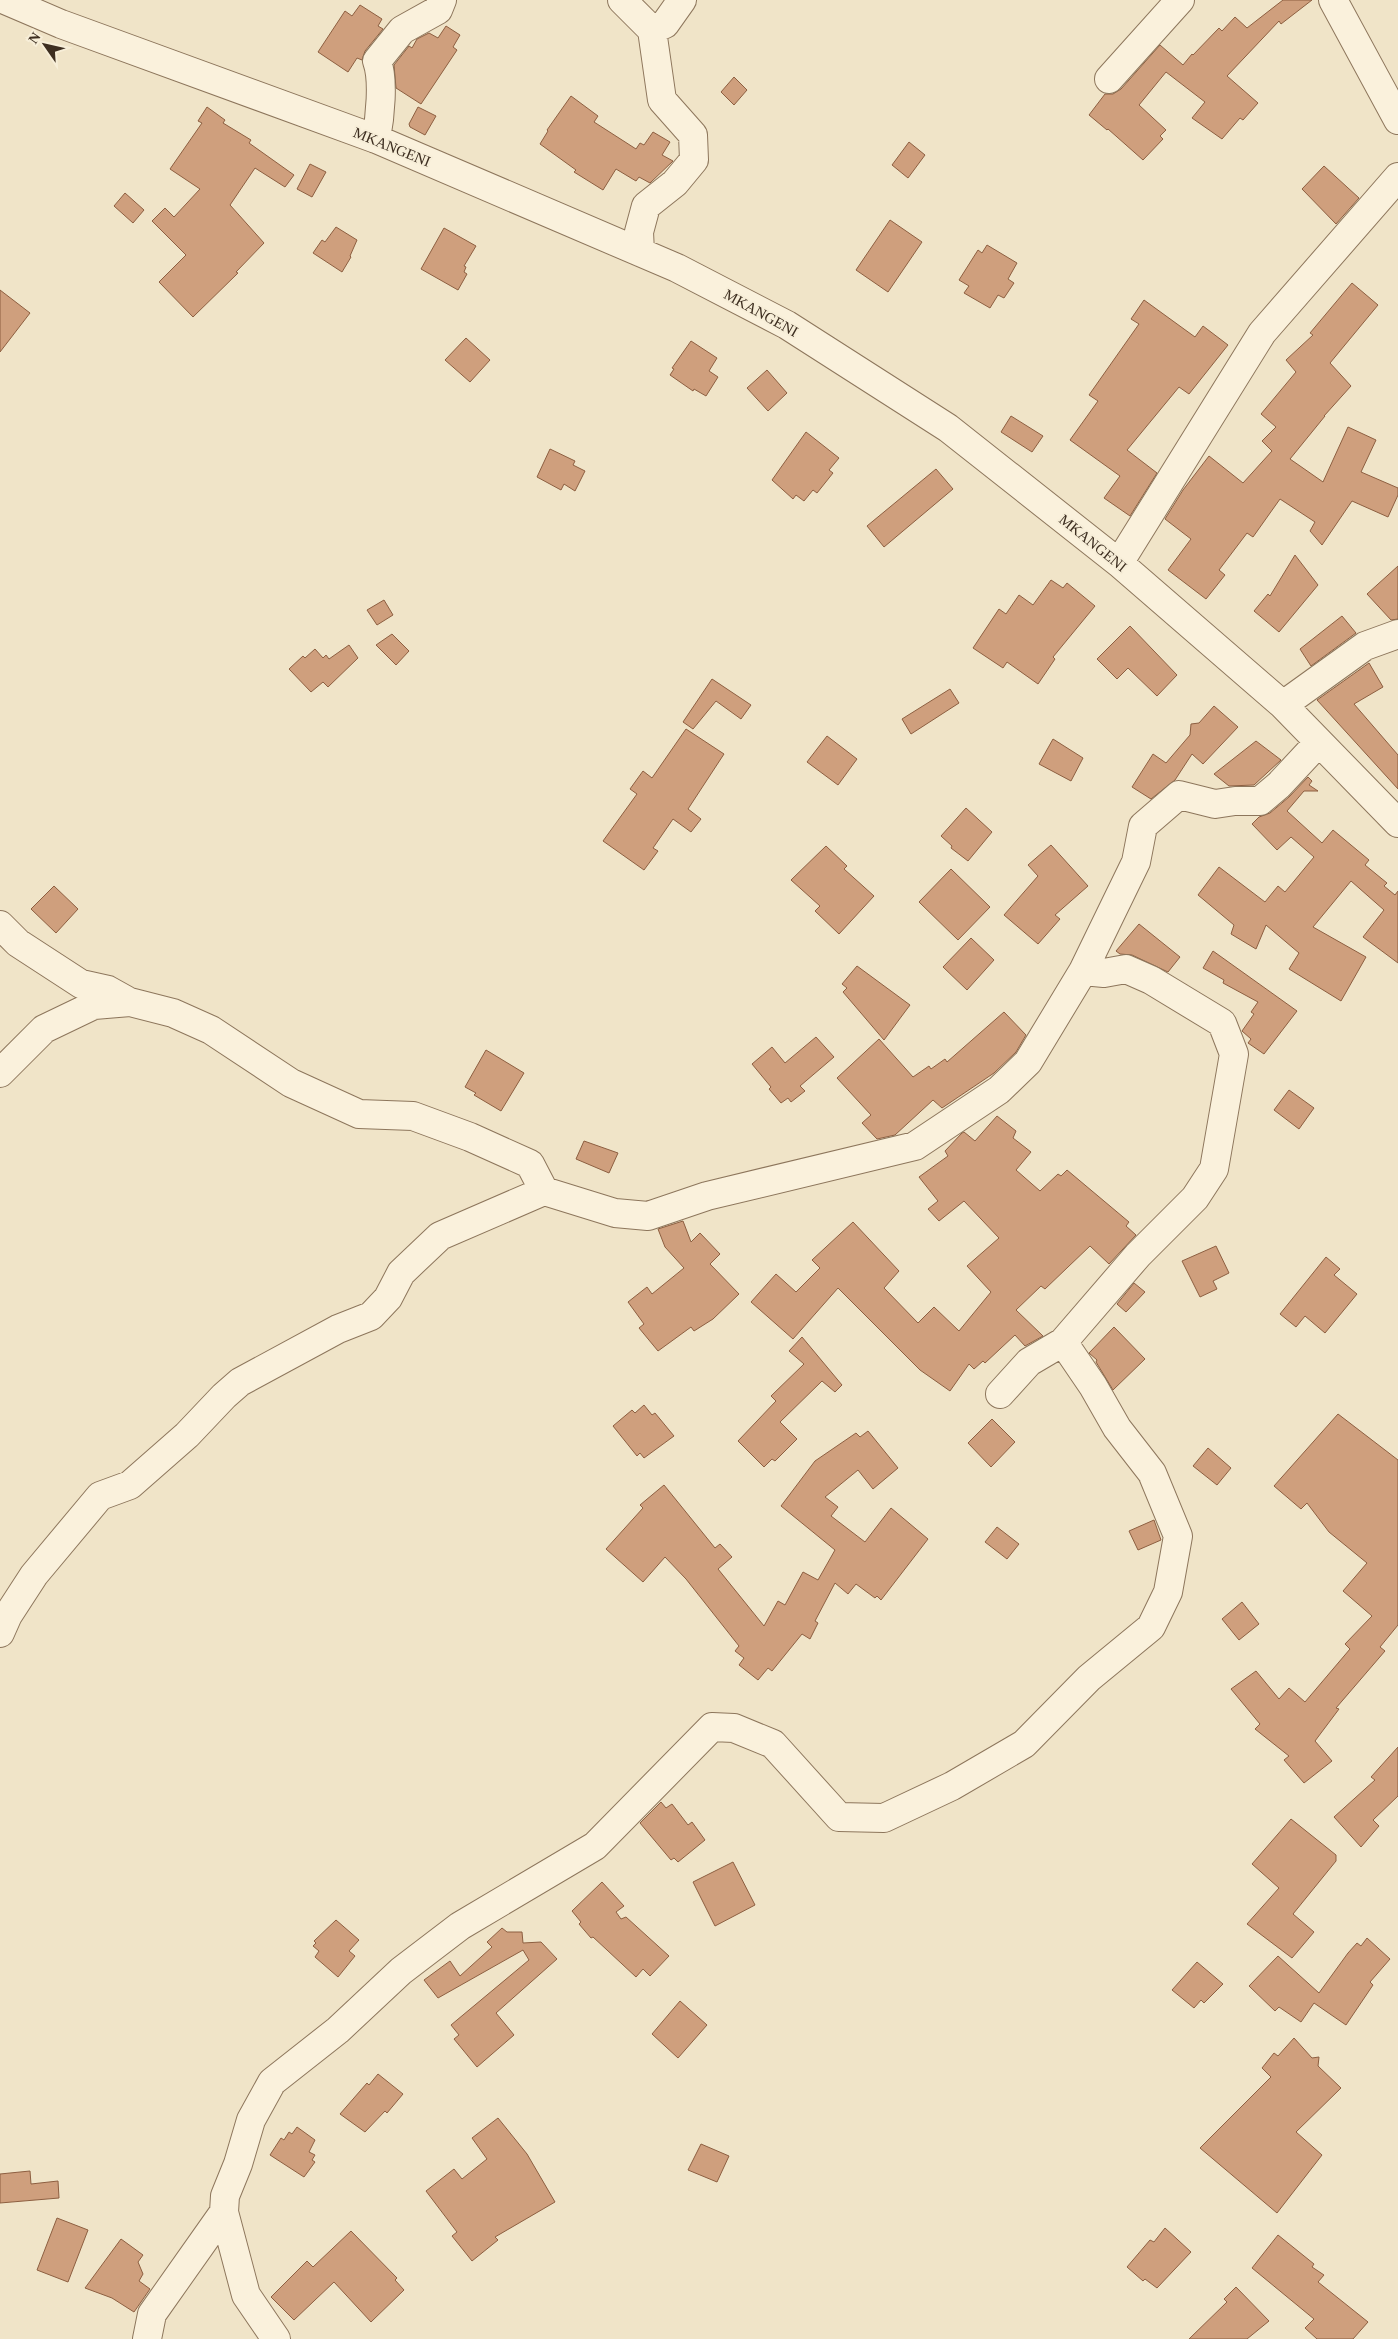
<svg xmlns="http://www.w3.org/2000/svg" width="1398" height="2339" font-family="Georgia,serif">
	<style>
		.building { fill: #cf9f7d; stroke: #8d5f41 }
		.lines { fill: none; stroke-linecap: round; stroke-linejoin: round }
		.minor-casing { stroke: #8d765c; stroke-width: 30 }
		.minor { stroke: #faf1dc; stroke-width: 28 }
		.labels { text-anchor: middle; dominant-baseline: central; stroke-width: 4; stroke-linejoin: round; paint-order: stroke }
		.street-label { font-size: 15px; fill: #3d2e20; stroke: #f7eed8 }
	</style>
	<rect width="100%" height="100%" fill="#f0e4c8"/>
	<!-- building -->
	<path class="building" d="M1283 0H1312L1281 24 1279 21 1227 76 1258 103 1243 120 1240 118 1222 139 1192 118 1205 102 1166 72 1139 105 1166 130 1160 136 1163 139 1143 160 1108 129 1107 130 1089 115 1105 94H1113L1121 89 1160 45 1183 65 1192 54 1193 55 1219 28 1222 31 1235 17 1247 28Z
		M360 5 382 19 378 26 383 29 365 51 362 60 357 58 348 72 318 52 345 11 352 16Z
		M446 26 460 35 453 47 457 50 421 104 396 88 394 65 409 46 412 48 417 39 429 33 438 38Z
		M734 77 747 90 734 105 721 92Z
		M571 96 598 116 594 122 636 149 640 143 644 145 653 132 670 142 662 155 673 161 650 183 639 177 636 181 616 169 603 190 574 172 576 170 540 144 548 131 547 130Z
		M207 107 225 120 223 123 251 140 249 143 294 175 285 187 255 168 230 205 264 243 236 272 238 273 193 317 159 282 186 255 152 221 165 208 174 217 200 189 170 169 202 123 198 121Z
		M418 107 436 116 425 135 410 127 409 124Z
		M909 142 925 155 908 178 892 165Z
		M310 164 326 172 312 197 297 189Z
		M1324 166 1359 198 1336 224 1302 189Z
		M125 193 144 210 133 223 114 206Z
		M890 220 922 242 888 292 856 270Z
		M336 227 357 240 350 256 351 257 342 272 313 253 322 240 325 242Z
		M444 228 476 246 464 266 466 267 464 272 467 274 458 290 421 269Z
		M987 245 1017 263 1008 279 1014 283 1004 298 998 295 990 308 964 293 969 286 959 280 978 250 982 253Z
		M1352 283 1378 305 1330 363 1351 386 1324 416H1325L1290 459 1323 482 1348 427 1376 440 1361 472 1398 488V495L1388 517 1352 501 1322 545 1310 531 1315 522 1280 499 1253 537 1247 533 1219 570 1225 575 1206 599 1168 570 1191 539 1165 519 1183 490 1209 456 1243 483 1272 451 1262 441 1276 427 1261 414 1296 372 1286 360 1313 335 1310 333Z
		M0 290 30 313 0 352Z
		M1144 300 1195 337 1203 326 1228 345 1189 394 1179 387 1127 450 1157 473 1130 516 1104 498 1120 476 1070 440 1098 401 1089 395 1139 324 1131 319Z
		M466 338 490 360 470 382 445 360Z
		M691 341 717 358 709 371 718 377 706 396 694 389 693 391 670 375 674 369 672 368Z
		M767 370 787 393 768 411 747 388Z
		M1011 416 1043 436 1032 452 1001 432Z
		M806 432 839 458 829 470 833 473 817 493 813 490 804 501 796 495 793 499 772 480Z
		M550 449 575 461 573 465 585 471 575 491 564 484 561 490 537 477Z
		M936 469 953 489 884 547 867 526Z
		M1295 555 1318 585 1279 632 1254 611 1268 594 1270 596Z
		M1398 566V619L1391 620 1367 594Z
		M1051 580 1063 588 1067 583 1095 606 1053 657 1055 659 1038 684 1007 662 1003 668 973 648 999 609 1006 614 1019 595 1033 605Z
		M384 600 393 615 377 625 367 610Z
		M1342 616 1356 633 1311 666 1300 649Z
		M1130 626 1177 675 1157 696 1128 668 1117 679 1097 659Z
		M392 634 409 651 396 665 376 645Z
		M349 645 358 658 328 687 323 682 311 692 289 669 303 656 305 658 315 649 323 658 326 655 329 659Z
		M1369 663 1383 687 1354 704 1398 755V789L1317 700Z
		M712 679 751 705 741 719 716 701 693 729 683 722Z
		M950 689 959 703 911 734 902 719Z
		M1214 706 1238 727 1203 764 1192 754 1175 780 1151 799 1132 787 1153 754 1166 763 1190 735 1191 724 1199 723Z
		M686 729 724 754 688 809 701 819 691 832 673 819 653 848 658 851 644 870 603 841 637 794 630 789 643 771 652 778Z
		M827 736 857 759 838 785 807 762Z
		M1053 739 1083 758 1071 781 1039 764Z
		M1256 741 1281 760 1254 785 1229 786 1214 774Z
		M1308 777 1312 781 1309 785 1318 791H1304L1287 811 1322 843 1333 830 1369 860 1365 865 1387 883 1384 886 1395 895 1398 891V963L1363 937 1384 910 1351 881 1313 927 1366 957 1341 1001 1289 969 1299 953 1266 925 1256 949 1231 934 1234 925 1198 895 1219 867 1265 902 1278 886 1285 892 1314 857 1291 837 1277 850 1252 824 1259 817 1270 813 1289 797Z
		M966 808 992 832 968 861 951 848 952 846 941 836Z
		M1051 845 1088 886 1055 915 1060 919 1038 944 1004 915 1038 876 1028 865Z
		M826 846 847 866 844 869 874 896 839 934 815 911 820 906 791 880Z
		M951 869 990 907 958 940 919 902Z
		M54 886 78 909 56 933 31 909Z
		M1139 924 1180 957 1168 972 1132 955 1120 954 1116 951Z
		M971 938 994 960 967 990 943 967Z
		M1213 951 1297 1011 1264 1054 1248 1043 1251 1039 1242 1031 1254 1014 1251 1012 1258 1002 1223 983 1224 980 1203 968Z
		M857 966 910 1005 884 1040 843 992 847 988 842 984Z
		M1004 1012 1026 1035 1016 1052 994 1073 942 1108 933 1100 895 1135 877 1139 862 1123 871 1115 837 1078 879 1039 913 1077 929 1066 931 1069 945 1059 947 1062Z
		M816 1037 834 1057 800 1086 805 1091 791 1102 788 1098 781 1103 769 1089 771 1087 752 1064 772 1047 785 1063Z
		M486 1050 524 1073 501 1111 474 1095 476 1093 465 1087Z
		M1289 1090 1314 1108 1299 1129 1274 1110Z
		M997 1116 1016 1131 1013 1138 1031 1152 1016 1170 1040 1191 1058 1174 1061 1176 1067 1170 1129 1222 1126 1226 1136 1235 1109 1264 1090 1246 1045 1289 1041 1286 1016 1310 1043 1336 1025 1346 1015 1335 985 1363 983 1361 974 1369 969 1364 950 1391 920 1370 838 1288 793 1339 751 1302 776 1274 796 1292 820 1268 812 1260 853 1222 899 1271 884 1288 918 1323 934 1307 959 1331 991 1292 967 1266 999 1238 964 1201 939 1221 928 1209 938 1201 919 1177 948 1156 945 1151 962 1133 964 1132 975 1141Z
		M584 1141 618 1153 609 1173 576 1159Z
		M683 1221 691 1242 700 1233 720 1254 710 1264 739 1294 713 1319 694 1331 691 1327 658 1351 639 1328 644 1324 628 1302 647 1287 652 1294 684 1268 665 1247 658 1229Z
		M1216 1246 1229 1273 1213 1281 1217 1289 1200 1297 1182 1261Z
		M1326 1257 1340 1269 1334 1275 1357 1294 1325 1333 1305 1316 1296 1327 1280 1314Z
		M1134 1283 1145 1292 1126 1312 1117 1304Z
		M1114 1327 1145 1359 1113 1390 1096 1362 1097 1360 1089 1353Z
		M802 1337 842 1385 835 1392 822 1381 780 1422 797 1439 775 1461 772 1459 764 1467 738 1441 776 1401 771 1396 804 1364 789 1351Z
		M644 1405 652 1415 655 1413 674 1436 644 1458 640 1453 637 1456 613 1426 632 1410 635 1413Z
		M1338 1414 1398 1460V1625L1380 1647 1385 1651 1336 1708 1339 1709 1315 1741 1332 1761 1304 1783 1284 1760 1289 1756 1255 1729 1260 1724 1231 1689 1256 1671 1279 1699 1289 1688 1305 1702 1350 1649 1345 1644 1372 1616 1343 1591 1367 1563 1329 1532 1307 1503 1301 1509 1274 1486Z
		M992 1419 1015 1442 991 1467 968 1443Z
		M868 1431 898 1468 873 1489 858 1470 825 1497 838 1507 831 1516 865 1542 891 1508 928 1539 881 1600 877 1596 875 1598 856 1584 848 1594 835 1583 815 1621 818 1623 810 1639 802 1634 772 1671 768 1668 758 1680 739 1665 744 1658 735 1651 739 1646 686 1579 665 1557 643 1582 606 1549 643 1508 640 1505 664 1485 715 1548 720 1544 732 1557 718 1569 764 1626 778 1601 785 1605 803 1572 818 1580 835 1550 781 1506 815 1461 856 1433 860 1437Z
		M1208 1448 1231 1468 1217 1485 1193 1466Z
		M1154 1520 1161 1540 1138 1550 1129 1531Z
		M997 1527 1019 1544 1007 1559 985 1542Z
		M1242 1602 1259 1624 1239 1640 1222 1619Z
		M1398 1747V1796L1373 1820 1379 1826 1361 1847 1334 1817 1375 1780 1371 1777Z
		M661 1802 666 1808 672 1804 688 1825 692 1822 705 1840 678 1862 674 1858 671 1860 640 1823Z
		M1291 1819 1336 1855V1861L1293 1914 1314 1932 1292 1958 1247 1924 1279 1888 1252 1864Z
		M733 1862 755 1905 715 1926 693 1882Z
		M602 1882 624 1906 616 1912 621 1919 626 1917 669 1956 650 1976 643 1969 636 1977 593 1937 591 1938 579 1924 581 1922 572 1911Z
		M336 1920 359 1940 349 1951 355 1956 338 1977 315 1957 319 1951 313 1946 316 1943 314 1941Z
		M502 1928 507 1932H522L523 1943 541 1942 557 1959 496 2013 514 2035 477 2067 454 2039 459 2035 451 2025 529 1960 523 1950 438 1998 424 1980 450 1961 460 1976 492 1947 487 1942Z
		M1367 1938 1390 1959 1370 1982 1373 1985 1346 2025 1314 2003 1301 2022 1279 2007 1275 2011 1249 1986 1278 1956 1319 1993 1348 1953 1357 1943 1361 1946Z
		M1197 1962 1223 1984 1204 2003 1201 2000 1194 2008 1172 1990Z
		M680 2001 707 2025 678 2058 652 2034Z
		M1294 2038 1312 2058 1319 2057 1318 2066 1341 2088 1296 2132 1322 2155 1277 2213 1200 2148 1271 2077 1262 2068 1274 2053 1278 2056Z
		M378 2074 403 2094 387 2113 385 2111 365 2132 340 2114 367 2083 369 2085Z
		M498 2118 527 2154 555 2202 495 2237 498 2240 472 2261 452 2236 457 2232 426 2191 454 2169 462 2179 487 2159 472 2138Z
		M297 2127 315 2140 309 2152 315 2155 312 2160 315 2162 304 2177 270 2155 281 2138 284 2140 289 2132 292 2134Z
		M701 2144 729 2156 717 2182 688 2170Z
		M30 2171 31 2184 58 2181 59 2198 0 2203V2174Z
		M57 2218 88 2230 68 2282 37 2270Z
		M1165 2228 1191 2252 1157 2288 1145 2279 1143 2281 1127 2267 1150 2240 1154 2242Z
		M351 2231 397 2278 395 2280 404 2290 371 2322 334 2282 294 2320 271 2297 307 2261 313 2267Z
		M1278 2235 1314 2264 1312 2267 1324 2275 1318 2282 1368 2322 1353 2339H1317L1305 2328 1314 2319 1252 2268Z
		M121 2239 143 2255 138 2262 143 2274 139 2281 150 2289 134 2312 112 2298 85 2288Z
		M1236 2287 1269 2321 1247 2339H1189L1227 2302 1224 2299Z"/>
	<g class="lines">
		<!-- minor casing -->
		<g class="minor-casing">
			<path id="minor" d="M5 0 61 24 376 139 677 268 787 325 948 428 1119 563 1283 705 1398 823
				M622 0 652 30 662 100 693 135 694 160 675 183 646 206 639 232 640 252
				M1333 0 1398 120
				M652 30 665 24 682 0
				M1109 79 1180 0
				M376 139C380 118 384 80 377 61L402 30 438 10 442 0
				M1119 563 1262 333 1398 177
				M1283 705 1365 646 1398 634
				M0 925 18 943 81 984 108 990 126 1000
				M0 1073 44 1029 94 1005 130 1002 173 1013 211 1030 291 1083 359 1114 413 1116 470 1137 530 1164 544 1191
				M1000 1394 1029 1362 1063 1342 1138 1255 1195 1198 1214 1169 1234 1054 1222 1023 1151 980 1126 969 1104 973 1083 971
				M0 1633 8 1615 34 1575 100 1496 130 1485 187 1435 224 1396 240 1382 338 1329 371 1316 388 1298 401 1273 440 1236 544 1191 615 1213 648 1216 707 1196 915 1146 999 1090 1028 1062 1083 971 1136 862 1143 826 1179 795 1215 804 1235 801H1260L1279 785 1319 742
				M224 2212 246 2295 276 2339
				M147 2339 152 2314 224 2212 225 2196 238 2164 251 2120 272 2082 338 2030 401 1971 460 1926 595 1846 712 1727 734 1728 773 1744 839 1817 884 1818 952 1786 1024 1744 1089 1678 1151 1627 1168 1592 1178 1536 1152 1473 1117 1428 1093 1386 1063 1342"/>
		</g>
		<!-- minor -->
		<use href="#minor" class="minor"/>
	</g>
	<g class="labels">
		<!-- street labels -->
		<g class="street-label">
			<text transform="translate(392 147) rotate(22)">MKANGENI</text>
			<text transform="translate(761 313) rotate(29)">MKANGENI</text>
			<text transform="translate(1093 543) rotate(39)">MKANGENI</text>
		</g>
	</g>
	<!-- north arrow -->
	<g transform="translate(45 45) rotate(304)" stroke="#f7eed8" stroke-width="4" paint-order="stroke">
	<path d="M0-4L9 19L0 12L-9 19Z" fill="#3d2e20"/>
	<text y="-8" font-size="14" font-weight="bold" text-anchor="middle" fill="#3d2e20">N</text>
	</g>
</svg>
